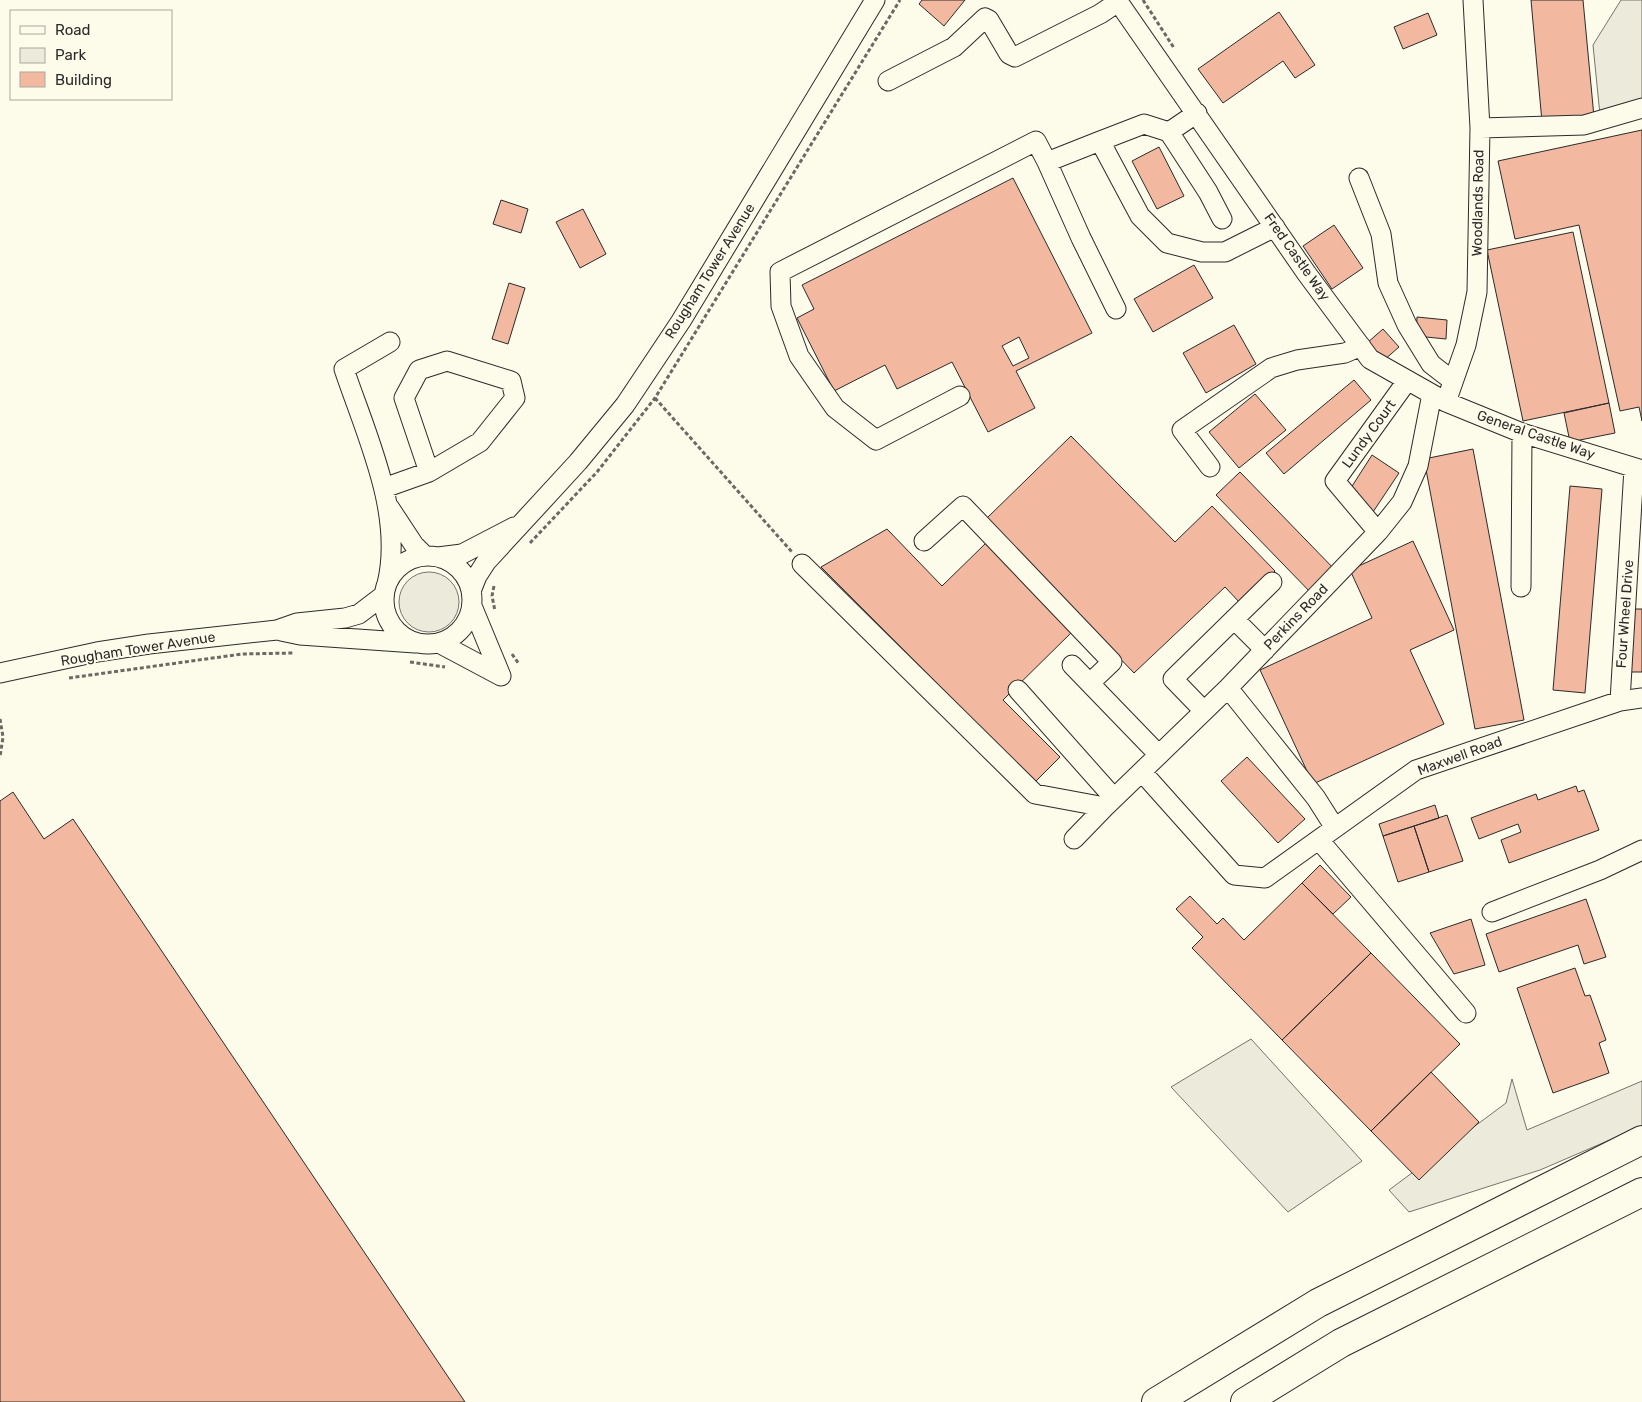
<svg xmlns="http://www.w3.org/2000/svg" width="1642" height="1402" font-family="Rubik,sans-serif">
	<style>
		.green { fill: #ecebdb; stroke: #74746e }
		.building { fill: #f2b8a0; stroke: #2b2b2b; fill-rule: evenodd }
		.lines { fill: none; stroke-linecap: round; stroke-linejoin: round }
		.minor-casing { stroke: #2b2b2b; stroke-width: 21 }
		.highway-casing { stroke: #2b2b2b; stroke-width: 30 }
		.path { stroke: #6a6964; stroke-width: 3; stroke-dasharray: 4 2.5; stroke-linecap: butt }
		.minor { stroke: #fdfbea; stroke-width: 19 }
		.highway { stroke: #fdfbea; stroke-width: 28 }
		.labels { text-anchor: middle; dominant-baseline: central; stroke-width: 4; stroke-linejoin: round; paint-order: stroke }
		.street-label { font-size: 14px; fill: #2b2b2b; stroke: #fdfbea }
	</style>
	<rect width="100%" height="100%" fill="#fdfbea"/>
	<!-- green -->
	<path class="green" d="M1621 0H1642V113L1601 125 1593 45Z
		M399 602a30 30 0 1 1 60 0a30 30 0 1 1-60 0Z
		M1251 1039 1362 1161 1288 1212 1171 1087Z
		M1512 1079 1527 1130 1642 1081V1126L1540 1170 1409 1212 1389 1190 1506 1103Z"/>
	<!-- building -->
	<path class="building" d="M922 0H965L944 26 919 4Z
		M1531 0H1583L1594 117 1542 122Z
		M1279 12 1315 65 1295 78 1283 61 1223 103 1198 69Z
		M1428 13 1437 35 1403 49 1394 27Z
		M1642 130V421L1639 407 1620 411 1579 225 1515 239 1498 161Z
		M1159 147 1184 196 1157 209 1132 161Z
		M1013 178 1092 333 1016 371 1035 408 988 432 952 362 897 389 885 365 834 391 797 318 814 309 802 285ZM1019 337 1029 358 1013 366 1002 346Z
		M501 200 528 209 521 233 493 224Z
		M583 209 606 254 580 268 556 222Z
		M1334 225 1363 268 1332 289 1303 246Z
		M1573 232 1609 403 1523 421 1487 250Z
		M1194 265 1213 298 1153 332 1134 299Z
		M509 283 525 288 508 344 492 339Z
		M1417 317 1447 320 1446 339 1416 336Z
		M1234 325 1256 364 1206 393 1183 353Z
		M1383 329 1399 347 1383 361 1367 343Z
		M1354 380 1371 400 1284 474 1266 453Z
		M1255 394 1286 430 1239 468 1209 432Z
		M1609 403 1615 433 1570 442 1564 413Z
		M1071 436 1175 542 1212 506 1275 571 1241 604 1225 587 1134 673 986 519Z
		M1473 449 1524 720 1475 729 1424 459Z
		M1372 455 1399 473 1373 512 1347 494Z
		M1240 472 1338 573 1314 596 1216 495Z
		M1570 486 1602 489 1585 693 1553 690Z
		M887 529 942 586 987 542 1074 630 1003 700 1060 757 1035 782 821 567Z
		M1413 541 1454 630 1410 650 1444 724 1313 784 1260 670 1372 618 1350 570Z
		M1630 609H1642V672H1631Z
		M1247 757 1305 819 1278 843 1221 781Z
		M1576 786 1578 792 1584 790 1599 830 1509 863 1501 840 1521 832 1518 824 1479 839 1471 818 1536 794 1538 800Z
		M13 792 44 839 73 819 465 1402H0V801Z
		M1435 805 1439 818 1383 836 1379 824Z
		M1447 815 1463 861 1429 872 1414 826Z
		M1414 826 1429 872 1398 882 1383 836Z
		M1320 865 1351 897 1333 914 1302 883Z
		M1302 883 1371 953 1282 1040 1192 948 1203 937 1176 909 1190 896 1217 924 1223 918 1244 940Z
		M1586 899 1606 957 1584 964 1578 945 1499 972 1486 934Z
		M1471 919 1485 965 1454 974 1430 933Z
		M1371 953 1460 1044 1371 1131 1282 1040Z
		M1575 968 1585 996 1590 995 1606 1040 1599 1043 1609 1073 1553 1093 1517 988Z
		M1431 1072 1479 1122 1419 1180 1371 1131Z"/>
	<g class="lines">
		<!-- minor casing -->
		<g class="minor-casing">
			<path id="minor" d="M1117 0 1307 274 1370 359 1446 402 1522 433 1642 470
				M888 81 954 47 985 18 989 20 1009 54 1015 57 1100 14 1118 2
				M1480 128 1584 125 1642 108
				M1169 132 1197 113
				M1100 141 1144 124 1169 132 1208 192 1222 219
				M1359 178 1381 234 1388 283 1407 325 1431 364 1453 381
				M1116 309 1081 238 1047 162 1100 141 1140 216 1167 243 1202 252H1225L1275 227
				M960 396 876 440 835 408 799 356 781 306 780 272 1036 141 1047 162
				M1446 402 1466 345 1477 292 1480 128 1473 0
				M1210 467 1182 430 1271 368 1297 360 1345 353 1361 346
				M384 488 429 472 404 398 419 370 447 361 511 381 515 398 480 442 429 472
				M389 507 414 545 425 556
				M1378 532 1335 481 1407 381
				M924 541 963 506 1112 662 1090 683
				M384 600a44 44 0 1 1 88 0a44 44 0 1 1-88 0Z
				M438 557 462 554 514 527
				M802 564 1035 794 1105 807 1228 688 1378 532 1402 502 1418 466 1432 394
				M387 584C404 513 366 435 344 369L390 342
				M1521 587 1522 433
				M471 591 477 576 486 562 578 462 625 405 681 321 875 0
				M472 606 501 676
				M1234 619 1265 650
				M281 631 300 635 415 643
				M439 643 501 676
				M1072 665 1159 755
				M0 673 97 652 149 644 277 630 297 623 345 618 359 614 384 595
				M1228 688 1316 798 1335 828
				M1018 690 1114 798
				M1620 701 1634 468
				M1204 711 1173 679 1272 582
				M1142 772 1234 875 1265 878 1416 770 1620 701 1642 698
				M1074 839 1105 807
				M1319 840 1466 1013
				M1492 912 1600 870 1642 850"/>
		</g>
		<!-- highway casing -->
		<g class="highway-casing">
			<path id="highway" d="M1156 1402 1318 1303 1642 1140
				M1245 1402 1341 1343 1642 1192"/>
		</g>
		<!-- path -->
		<path class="path" d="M1143 0 1174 48
			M655 398 792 552
			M530 543 597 472 655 398 900 0
			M494 586 492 596 495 611
			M512 654 519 664
			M410 662 445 667
			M69 678 242 654 294 653
			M0 719 3 737 0 757"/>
		<!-- minor -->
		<use href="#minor" class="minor"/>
		<!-- highway -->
		<use href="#highway" class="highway"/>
	</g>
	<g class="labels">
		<!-- street labels -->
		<g class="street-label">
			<text transform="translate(1478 203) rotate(-89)">Woodlands Road</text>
			<text transform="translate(1297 257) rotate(55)">Fred Castle Way</text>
			<text transform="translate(710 271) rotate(-58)">Rougham Tower Avenue</text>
			<text transform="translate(1369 434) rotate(-54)">Lundy Court</text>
			<text transform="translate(1536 435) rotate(19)">General Castle Way</text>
			<text transform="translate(1625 614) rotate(-86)">Four Wheel Drive</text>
			<text transform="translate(1296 617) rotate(-46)">Perkins Road</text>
			<text transform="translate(138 649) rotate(-9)">Rougham Tower Avenue</text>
			<text transform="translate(1460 756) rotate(-20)">Maxwell Road</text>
		</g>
	</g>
	<!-- legend -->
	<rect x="10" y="10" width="162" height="90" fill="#fdfbea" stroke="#a9a89e"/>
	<rect x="20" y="26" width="25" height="8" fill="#fdfbea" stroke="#a9a89e"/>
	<text x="55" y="35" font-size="15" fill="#2b2b2b">Road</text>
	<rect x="20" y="48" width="25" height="15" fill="#ecebdb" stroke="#a9a89e"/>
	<text x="55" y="60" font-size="15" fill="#2b2b2b">Park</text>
	<rect x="20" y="72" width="25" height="15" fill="#f2b8a0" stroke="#a9a89e"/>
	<text x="55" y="85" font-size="15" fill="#2b2b2b">Building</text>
</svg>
